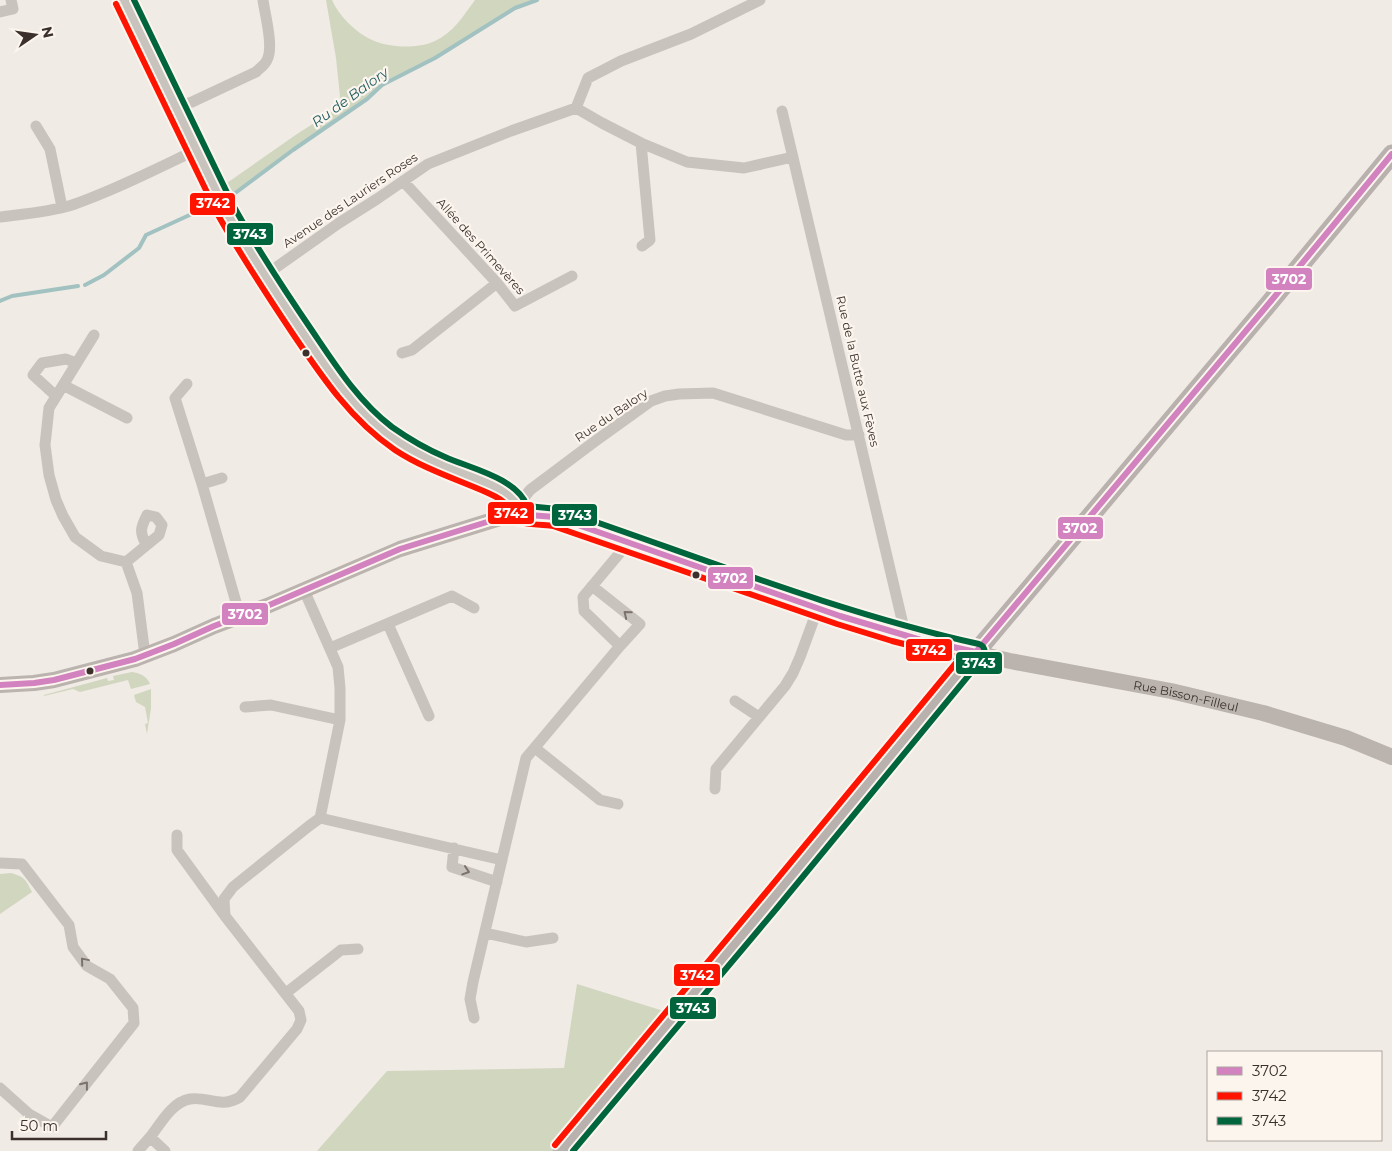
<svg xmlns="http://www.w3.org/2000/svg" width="1392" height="1151" font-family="Montserrat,sans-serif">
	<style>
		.green { fill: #d1d6bf }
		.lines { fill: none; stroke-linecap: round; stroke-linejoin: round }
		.stream { stroke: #a1c2c1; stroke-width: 4 }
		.street { stroke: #c9c3be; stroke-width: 11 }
		.secondary { stroke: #bab3ae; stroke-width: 16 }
		.primary { stroke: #b8b1ad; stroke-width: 19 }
		.bus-1-casing { stroke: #fbf5ee; stroke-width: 10 }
		.bus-2-casing { stroke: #fbf5ee; stroke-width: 10 }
		.bus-3-casing { stroke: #fbf5ee; stroke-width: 10 }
		.bus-1 { stroke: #d282be; stroke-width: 6 }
		.bus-2 { stroke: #ff1400; stroke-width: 6 }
		.bus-3 { stroke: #00643c; stroke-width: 6 }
		.oneway { stroke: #7b726d }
		.bus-dot { fill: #3b302b; stroke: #fbf5ee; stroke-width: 2 }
		.labels { text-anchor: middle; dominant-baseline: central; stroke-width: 4.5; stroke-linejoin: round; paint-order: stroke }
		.street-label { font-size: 12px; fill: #3b302b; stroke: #fbf5ee }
		.water-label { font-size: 14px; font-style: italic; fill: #1f5a5e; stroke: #fbf5ee }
		.line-badge { stroke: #fbf5ee; stroke-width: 2 }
		.badge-label { font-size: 14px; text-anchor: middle; font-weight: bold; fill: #fff }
	</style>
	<rect width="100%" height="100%" fill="#f0ebe5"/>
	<!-- green -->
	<path class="green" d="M326 0H332C339 16 355 32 372 40 389 48 418 49 435 41 453 33 464 15 475 0H537L515 8 435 58 382 85 367 99 293 150 234 194 227 183 297 134 341 106 336 58Z
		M132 672C140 673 147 676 150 684L131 689 128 680 80 692 73 689 44 696V695L107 678 108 681 114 680 113 676Z
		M151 689V708L147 734 145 724 148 723 145 707 136 702 134 695Z
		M11 873C25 877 26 880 32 892L0 914V874Z
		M577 984 670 1013 552 1151H317L387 1071 564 1068Z"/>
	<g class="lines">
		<!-- stream -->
		<path class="stream" d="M234 194 293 150 367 99 382 85 435 58 515 8 537 0
			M85 285 104 275 139 248 146 235 207 207
			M0 301 12 296 78 286"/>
		<!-- street -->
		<path class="street" d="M124 0 226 211C250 254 277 295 305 336 332 376 358 416 400 443 420 456 442 466 464 475 480 481 499 486 512 498 517 502 519 508 520 514
			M0 12 13 9 11 0
			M176 107 192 102 256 72C260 68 265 65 267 60 274 47 265 15 263 0
			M576 108 588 78 621 61 691 34 760 0
			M782 111 906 637
			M36 126 50 149 62 207
			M641 143 650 240 642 246
			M403 181 497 283 515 306 572 276
			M0 217C24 214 49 212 72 205 115 190 156 169 196 150
			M264 276 339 223 377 199 428 164 511 131 576 108 602 123 641 143 687 162 744 168 793 157
			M94 335 49 408 45 445 49 475 56 500 63 516 75 537 101 556 126 562 137 593 145 655
			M402 353 412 350 497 283
			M187 384 175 398 202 484 240 616
			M63 385 127 418
			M56 396 33 375 42 363 66 359 76 363
			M202 484 222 478
			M520 513 523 499 530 490 594 442 651 401 665 396 679 394 713 393 846 435H859
			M126 562 159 535 162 525 156 517 147 515C141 527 139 532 146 544
			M592 586 640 624 620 646
			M304 590 338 667 340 688V720L320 818 502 860
			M388 624 429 716
			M330 648 452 596 474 608
			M735 701 759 717
			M245 707 271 705 340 720
			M535 748 600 800 618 804
			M715 789 716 769 785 686 793 673 800 657 818 608
			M177 835V850L225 916
			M454 848 452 867 497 882
			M0 863 22 864 69 925 73 947 87 966 110 979 133 1008 134 1023 52 1127 29 1114 0 1088
			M485 933 526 942 553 938
			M286 993 341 950 358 949
			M474 1018 470 999 473 982 526 758 620 646 584 611 583 597 629 542
			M150 1137 165 1151
			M138 1151C142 1146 147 1141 151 1136 161 1123 172 1102 190 1099 208 1096 221 1109 240 1097L297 1029 301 1020 299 1011 225 916 224 899 233 887 309 826 320 818"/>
		<!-- secondary -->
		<path class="secondary" id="s1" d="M0 685 34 683 54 680 135 659 174 644 214 626 267 606 400 549 503 517C521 514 537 515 555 517L818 608 906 637 1010 661 1171 691 1263 713 1346 738 1392 757"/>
		<!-- primary -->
		<path class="primary" d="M562 1151 770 902 976 652 1271 301 1392 154"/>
		<!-- bus-1 casing -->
		<g class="bus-1-casing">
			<path id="bus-1" d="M976 652 1271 301 1392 154
				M0 685 34 683 54 680 135 659 174 644 214 626 267 606 400 549 503 517 529 515 555 517 840 616 921 640 976 652"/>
		</g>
		<!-- bus-2 casing -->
		<g class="bus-2-casing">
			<path id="bus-2" d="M116 4 218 215C241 256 267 295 293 334 322 377 351 420 395 450 424 469 456 479 488 493 495 496 505 501 509 508 512 513 511 519 515 521 520 524 546 525 553 526L837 624 892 641 960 658 763 896 555 1145"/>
		</g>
		<!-- bus-3 casing -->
		<g class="bus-3-casing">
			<path id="bus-3" d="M134 0 234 207C258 250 285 291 313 332 336 366 359 402 392 427 409 439 426 449 445 457 469 468 517 478 527 506L558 509C697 556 835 612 979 644 985 646 986 652 983 658L777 908 573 1151"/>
		</g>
		<!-- bus-1 -->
		<use href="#bus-1" class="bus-1"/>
		<!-- bus-2 -->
		<use href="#bus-2" class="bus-2"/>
		<!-- bus-3 -->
		<use href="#bus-3" class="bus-3"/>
	</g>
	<!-- one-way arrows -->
	<defs><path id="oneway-chevron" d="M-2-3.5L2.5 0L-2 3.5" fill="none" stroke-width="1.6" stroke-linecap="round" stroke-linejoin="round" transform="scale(1.25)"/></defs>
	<g class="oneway">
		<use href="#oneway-chevron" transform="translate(627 614) rotate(-141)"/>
		<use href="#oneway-chevron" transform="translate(466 871) rotate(18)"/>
		<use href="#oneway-chevron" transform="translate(84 961) rotate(-130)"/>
		<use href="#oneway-chevron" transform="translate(85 1085) rotate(-52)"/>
	</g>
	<!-- markers -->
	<g class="bus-dot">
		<circle cx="306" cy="353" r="4.5"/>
		<circle cx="696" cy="575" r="4.5"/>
		<circle cx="90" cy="671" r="4.5"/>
	</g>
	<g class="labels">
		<!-- street labels -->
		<g class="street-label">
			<text transform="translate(350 200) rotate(-34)">Avenue des Lauriers Roses</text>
			<text transform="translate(481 246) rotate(48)">Allée des Primevères</text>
			<text transform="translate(858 371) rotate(77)">Rue de la Butte aux Fèves</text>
			<text transform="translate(611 415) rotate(-34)">Rue du Balory</text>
			<text stroke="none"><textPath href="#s1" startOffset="1242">Rue Bisson-Filleul</textPath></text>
		</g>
		<!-- water labels -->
		<g class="water-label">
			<text transform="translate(350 97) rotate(-36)">Ru de Balory</text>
		</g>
	</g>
	<g class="line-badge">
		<rect x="189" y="192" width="47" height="24" rx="5" fill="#ff1400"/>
		<rect x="226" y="222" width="48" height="24" rx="5" fill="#00643c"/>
		<rect x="1265" y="267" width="48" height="24" rx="5" fill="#d282be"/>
		<rect x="487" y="501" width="48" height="24" rx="5" fill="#ff1400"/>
		<rect x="551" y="503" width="47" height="24" rx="5" fill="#00643c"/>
		<rect x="1057" y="516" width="47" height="24" rx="5" fill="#d282be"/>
		<rect x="707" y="566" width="47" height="24" rx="5" fill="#d282be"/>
		<rect x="221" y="602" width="48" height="24" rx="5" fill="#d282be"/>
		<rect x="905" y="638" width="48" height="24" rx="5" fill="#ff1400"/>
		<rect x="955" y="651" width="48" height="24" rx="5" fill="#00643c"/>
		<rect x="673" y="963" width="48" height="24" rx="5" fill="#ff1400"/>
		<rect x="669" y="996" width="48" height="24" rx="5" fill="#00643c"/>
	</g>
	<g class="badge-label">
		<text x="213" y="208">3742</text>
		<text x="250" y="239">3743</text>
		<text x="1289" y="284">3702</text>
		<text x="511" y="518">3742</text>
		<text x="575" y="520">3743</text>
		<text x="1080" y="533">3702</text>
		<text x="730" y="583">3702</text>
		<text x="245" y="619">3702</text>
		<text x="929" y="655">3742</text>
		<text x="979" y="668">3743</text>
		<text x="697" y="980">3742</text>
		<text x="693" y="1013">3743</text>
	</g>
	<!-- legend -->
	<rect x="1207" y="1051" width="175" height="90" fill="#fbf5ee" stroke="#aea6a0"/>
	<rect x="1217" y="1067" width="25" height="8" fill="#d282be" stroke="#aea6a0"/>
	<text x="1252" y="1076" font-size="15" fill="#3b302b">3702</text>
	<rect x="1217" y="1092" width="25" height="8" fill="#ff1400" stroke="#aea6a0"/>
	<text x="1252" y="1101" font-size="15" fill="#3b302b">3742</text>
	<rect x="1217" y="1117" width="25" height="8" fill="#00643c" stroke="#aea6a0"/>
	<text x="1252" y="1126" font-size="15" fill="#3b302b">3743</text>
	<!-- north arrow -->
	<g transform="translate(35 35) rotate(77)" stroke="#fbf5ee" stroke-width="4" paint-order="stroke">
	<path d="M0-4L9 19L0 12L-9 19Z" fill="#3b302b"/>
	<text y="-8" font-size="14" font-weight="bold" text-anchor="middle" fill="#3b302b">N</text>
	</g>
	<!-- scale -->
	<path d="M12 1131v8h94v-8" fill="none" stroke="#3b302b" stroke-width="2.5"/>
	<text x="20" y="1131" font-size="15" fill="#3b302b" stroke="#fbf5ee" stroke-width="4" paint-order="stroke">50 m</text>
</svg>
